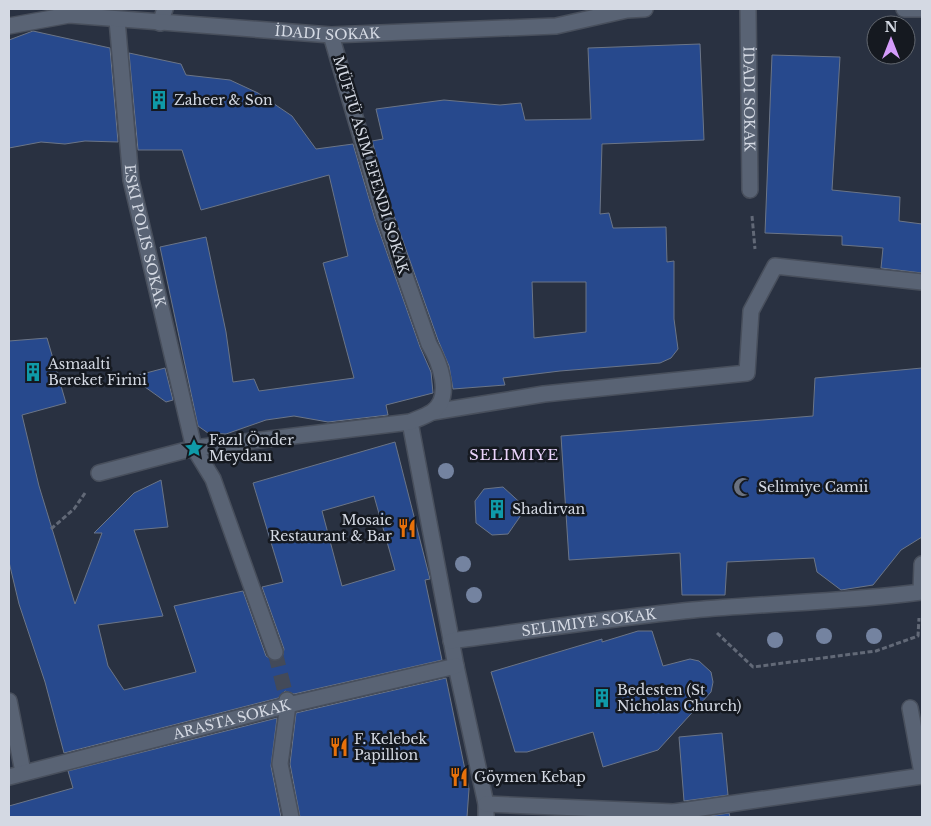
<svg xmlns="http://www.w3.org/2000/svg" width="931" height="826" font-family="'Libre Baskerville',serif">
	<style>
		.building { fill: #27498d; stroke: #6b7587; fill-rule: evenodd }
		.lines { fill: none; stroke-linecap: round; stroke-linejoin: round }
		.street-tunnel { stroke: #434a59; stroke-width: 15; stroke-dasharray: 15 8; stroke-linecap: butt }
		.lane-casing { stroke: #484f5c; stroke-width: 18 }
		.street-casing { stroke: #484f5c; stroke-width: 18 }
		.path { stroke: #626977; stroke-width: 3; stroke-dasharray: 5 2.5; stroke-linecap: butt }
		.lane { stroke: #596374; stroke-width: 15 }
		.street { stroke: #596374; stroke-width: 15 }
		.tree { fill: #7483a0 }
		.labels { text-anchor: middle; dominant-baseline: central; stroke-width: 5; stroke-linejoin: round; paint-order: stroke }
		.street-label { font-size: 14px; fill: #d4d9e3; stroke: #151920 }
		.poi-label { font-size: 14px; fill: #d4d9e3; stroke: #151920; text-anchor: start }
		.neighbourhood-label { font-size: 15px; letter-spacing: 1px; fill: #ebd4fc; stroke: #151920 }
	</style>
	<rect width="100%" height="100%" fill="#293141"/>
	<!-- building -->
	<path class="building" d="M33 31 110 48 118 142 85 141 65 144 41 142 9 148V40Z
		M700 44 704 140 602 144 600 214 609 213 613 228 666 227 667 262 674 261V319L678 349 671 358 660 363 560 371 503 378 505 385 453 389 449 366 438 340 393 213 372 141 383 139 376 109 444 100 500 105 521 103 525 120 591 119 588 48ZM532 282H586V332L534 338Z
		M129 53 181 64 186 75 230 80 258 93 292 116 316 149 353 144 375 219 420 347 431 372 433 393 386 405 388 415 328 422 294 416 266 420 226 434 208 433 198 426 160 247 206 237 226 332 233 382 254 379 259 391 354 378 323 263 348 256 329 175 201 210 182 150H138Z
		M772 55 840 57 832 190 900 197 899 221 922 224V273L881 268 883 248 842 245V236L765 233Z
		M47 338 66 403 22 415 39 486 75 604 102 533H94L134 493 161 480 168 527 134 530 163 616 98 625 108 666 124 690 196 672 174 606 243 591 266 656 274 661 282 658 284 649 262 587 283 582 253 483 395 442 430 579 425 580 442 660 294 694 285 691 278 698 64 753 45 682 19 604 9 562V341ZM374 496 395 570 342 586 322 511Z
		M165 368 173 400 166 402 131 377Z
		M922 368V537L901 550 873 585 841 590 817 572 814 558 727 562 725 595H682L680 553 569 560 561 436 813 416 815 378Z
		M503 487 526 508 508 534 492 535 476 523 475 501 484 489Z
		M638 631H652L663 666 690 659 699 661 711 672 713 682 711 692 658 750 603 767 593 732 527 752H515L491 672 602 639V642Z
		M446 678 469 789 467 817H300L290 764 296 713Z
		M277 718 271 766 281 817H9V806L73 788 68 771Z
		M722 733 728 795 684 801 679 737Z
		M729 813 730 817H703Z"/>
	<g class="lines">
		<!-- street-tunnel -->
		<path class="street-tunnel" d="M275 652 287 700"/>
		<!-- lane casing -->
		<g class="lane-casing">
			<path id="lane" d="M910 708 922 773
				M674 812 922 776"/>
		</g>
		<!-- street casing -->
		<g class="street-casing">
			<g id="street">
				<path id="s1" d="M748 9 750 190"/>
				<path d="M904 9H922"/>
				<path id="s2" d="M117 20 131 180 194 448 213 479 275 652"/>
				<path d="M160 23 165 9"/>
				<path id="s3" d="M9 26 69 15 331 35 556 26 627 10 645 9"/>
				<path d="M433 412 544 394 747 373 751 311 775 266 922 282"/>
				<path d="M410 422 456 666 486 804V817"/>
				<path d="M99 473 194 448 410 422C417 419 426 416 432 412 454 397 439 361 429 344L384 216 331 35"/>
				<path id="s4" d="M451 641C532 630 612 618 693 610 769 603 845 602 921 592L922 564"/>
				<path d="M287 700 288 705 280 764 291 817"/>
				<path d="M9 701 23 772"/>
				<path id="s5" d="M9 777 288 705 456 666"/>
				<path d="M486 804 674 812 676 817"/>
			</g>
		</g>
		<!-- path -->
		<path class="path" d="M752 216 755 249
			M51 529 74 509 85 493
			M717 633 753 667 876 651 918 636 919 618"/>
		<!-- lane -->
		<use href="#lane" class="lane"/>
		<!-- street -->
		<use href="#street" class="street"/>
	</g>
	<!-- trees -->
	<g class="tree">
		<circle cx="446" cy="471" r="8"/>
		<circle cx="463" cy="564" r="8"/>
		<circle cx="474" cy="595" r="8"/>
		<circle cx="824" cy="636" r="8"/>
		<circle cx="874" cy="636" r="8"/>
		<circle cx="775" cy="640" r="8"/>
	</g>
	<!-- icons -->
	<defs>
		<g id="building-bare" transform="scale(1.5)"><path d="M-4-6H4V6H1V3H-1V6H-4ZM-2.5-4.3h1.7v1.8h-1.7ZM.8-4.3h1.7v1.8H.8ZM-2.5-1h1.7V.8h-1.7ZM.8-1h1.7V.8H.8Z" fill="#0f9aa8" stroke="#151920" stroke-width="2.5" paint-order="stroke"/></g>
		<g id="sight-bare" transform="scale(1.5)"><path d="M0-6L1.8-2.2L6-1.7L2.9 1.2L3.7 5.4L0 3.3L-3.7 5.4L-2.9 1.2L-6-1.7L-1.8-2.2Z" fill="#0f9aa8" stroke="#151920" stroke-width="2.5" paint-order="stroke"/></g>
		<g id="mosque-bare" transform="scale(1.5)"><path d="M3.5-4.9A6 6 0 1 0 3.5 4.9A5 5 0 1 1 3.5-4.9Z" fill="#6b7280" stroke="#151920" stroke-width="2.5" paint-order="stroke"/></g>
		<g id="restaurant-bare" transform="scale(1.5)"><path d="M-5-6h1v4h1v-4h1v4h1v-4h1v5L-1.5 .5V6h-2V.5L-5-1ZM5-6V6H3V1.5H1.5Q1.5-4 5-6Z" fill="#e8710a" stroke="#151920" stroke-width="2.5" paint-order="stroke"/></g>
	</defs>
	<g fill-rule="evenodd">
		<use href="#building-bare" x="159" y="100"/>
		<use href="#building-bare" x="33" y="372"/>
		<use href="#sight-bare" x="194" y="448"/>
		<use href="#mosque-bare" x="743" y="487"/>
		<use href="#building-bare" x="497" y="509"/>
		<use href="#restaurant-bare" x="407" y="528"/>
		<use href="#building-bare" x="602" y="698"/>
		<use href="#restaurant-bare" x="339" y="747"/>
		<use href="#restaurant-bare" x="459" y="777"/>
	</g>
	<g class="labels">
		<!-- street labels -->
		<g class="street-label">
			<text stroke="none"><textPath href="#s3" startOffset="320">İDADI SOKAK</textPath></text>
			<text stroke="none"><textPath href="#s1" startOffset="90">İDADI SOKAK</textPath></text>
			<text transform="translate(371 165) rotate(73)">MÜFTÜ ASIM EFENDI SOKAK</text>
			<text stroke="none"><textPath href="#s2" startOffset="218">ESKI POLIS SOKAK</textPath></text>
			<text stroke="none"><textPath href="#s4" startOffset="139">SELIMIYE SOKAK</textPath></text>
			<text stroke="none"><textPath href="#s5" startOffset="230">ARASTA SOKAK</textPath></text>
		</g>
		<!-- poi labels -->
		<g class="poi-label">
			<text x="174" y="100">Zaheer &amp; Son</text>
			<text x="48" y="364">Asmaalti<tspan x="48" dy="16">Bereket Firini</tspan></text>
			<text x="209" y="440">Fazıl Önder<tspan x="209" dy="16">Meydanı</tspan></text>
			<text x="758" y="487">Selimiye Camii</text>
			<text x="512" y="509">Shadirvan</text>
			<text x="392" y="520" text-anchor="end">Mosaic<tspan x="392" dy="16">Restaurant &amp; Bar</tspan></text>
			<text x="617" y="690">Bedesten (St<tspan x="617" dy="16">Nicholas Church)</tspan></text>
			<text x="354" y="739">F. Kelebek<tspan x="354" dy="16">Papillion</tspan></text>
			<text x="474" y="777">Göymen Kebap</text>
		</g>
		<!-- neighbourhood labels -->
		<g class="neighbourhood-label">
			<text x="514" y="454">SELIMIYE</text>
		</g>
	</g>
	<!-- border -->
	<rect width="931" height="826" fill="none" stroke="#d4d9e3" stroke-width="20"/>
	<!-- north arrow -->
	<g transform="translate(891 40)"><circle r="24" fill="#151920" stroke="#61666e"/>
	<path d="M0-4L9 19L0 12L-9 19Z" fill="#d59cfb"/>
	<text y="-8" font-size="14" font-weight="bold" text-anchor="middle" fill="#d4d9e3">N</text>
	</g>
</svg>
